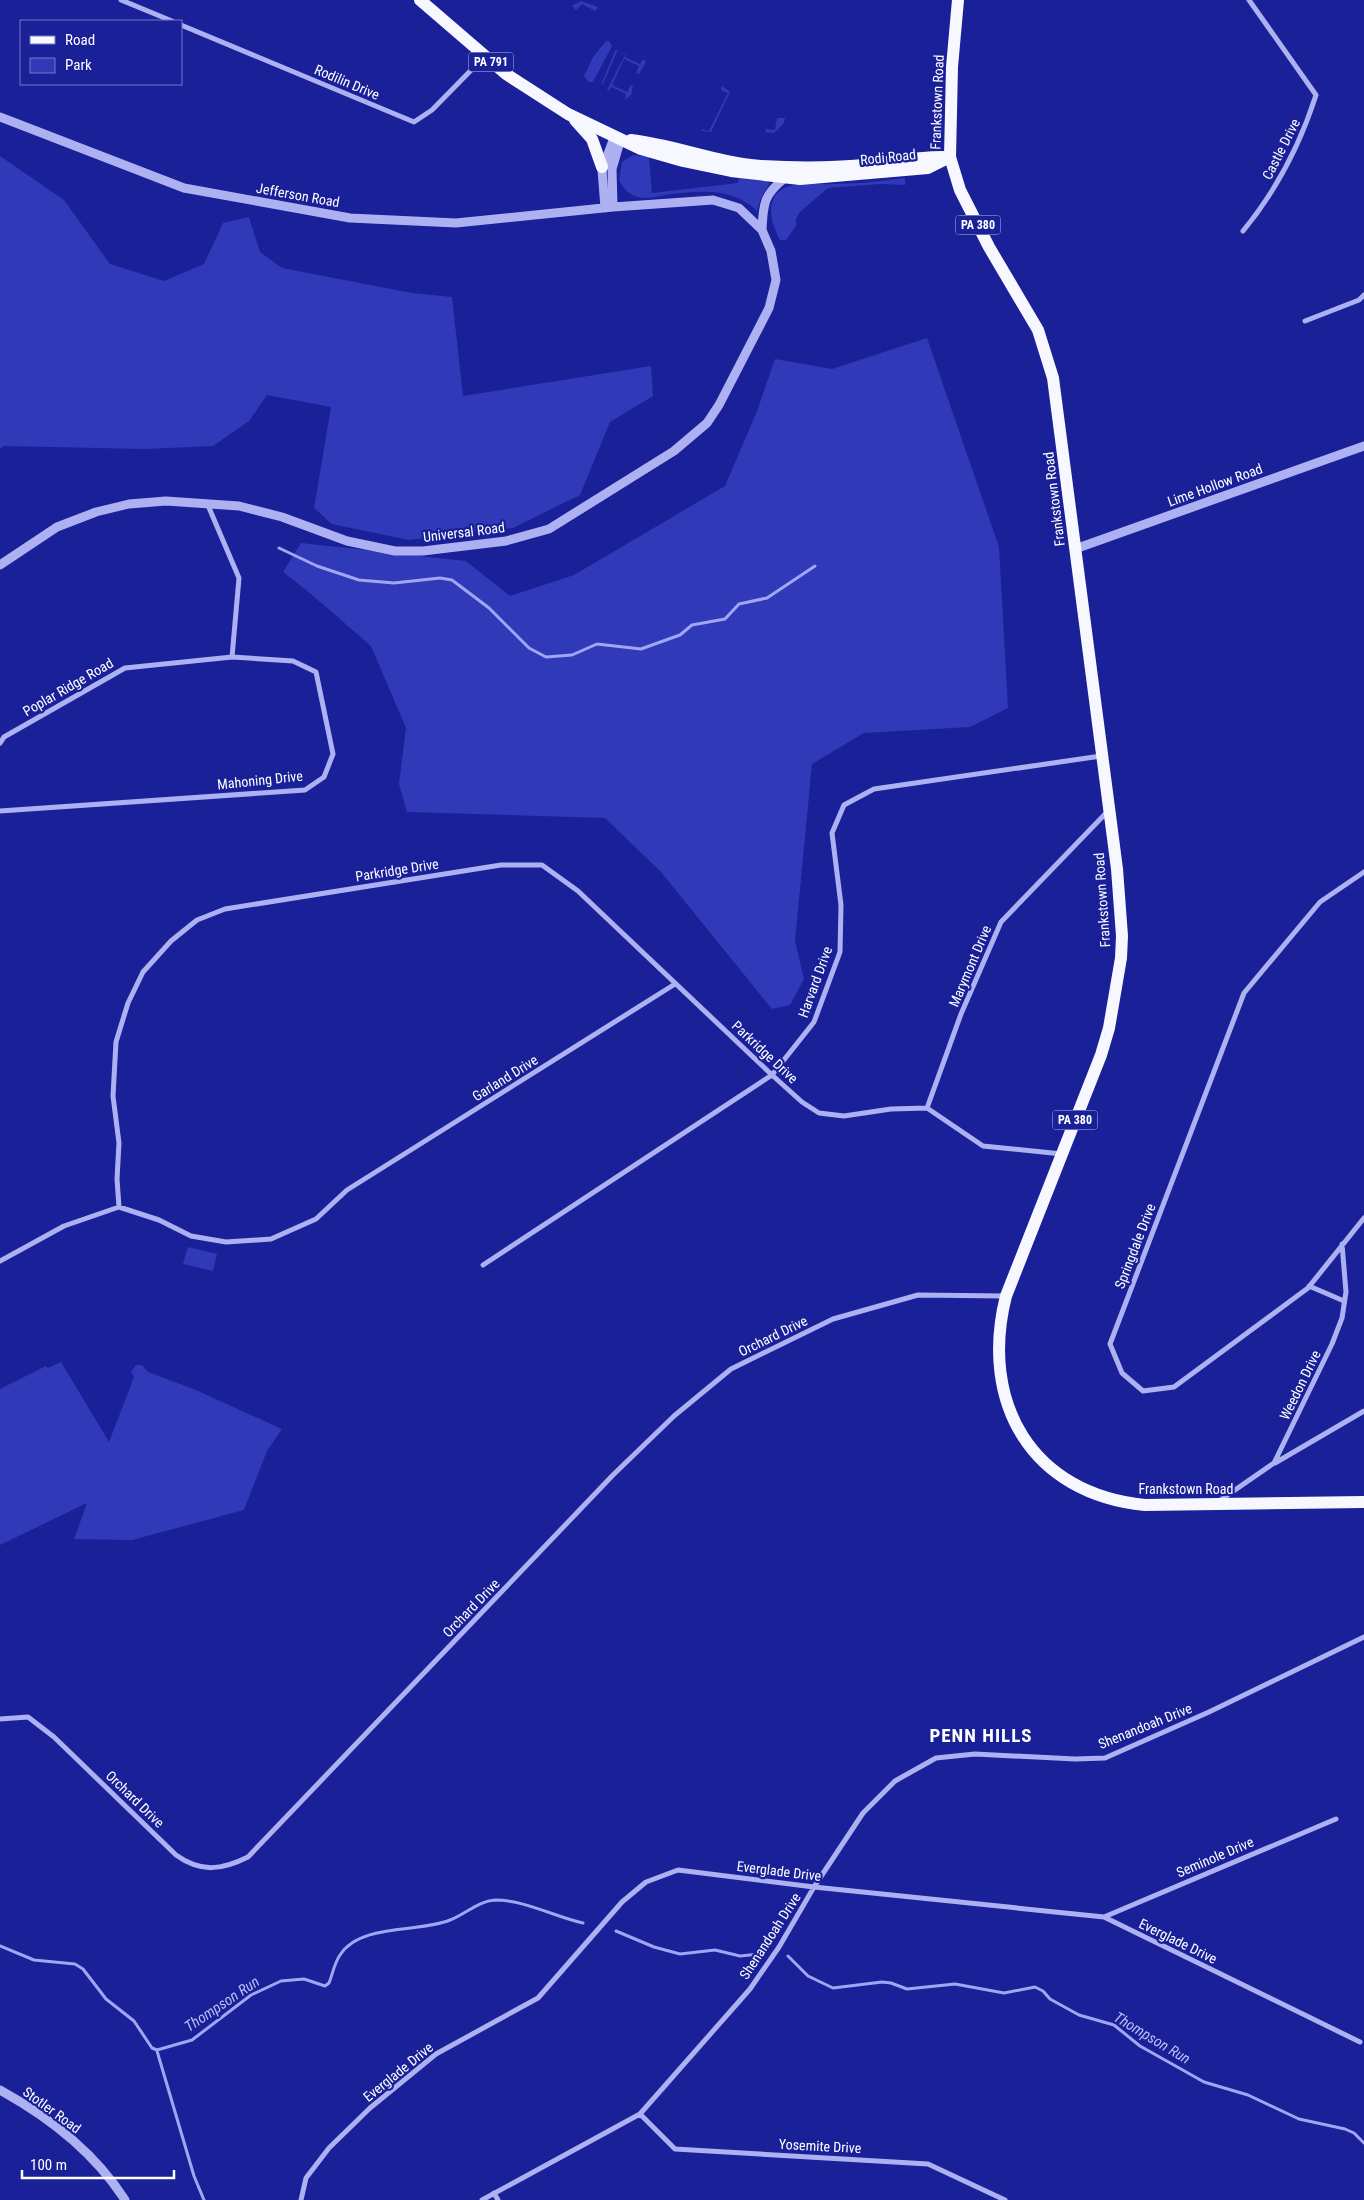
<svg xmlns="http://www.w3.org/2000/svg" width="1364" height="2200" font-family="'Roboto Condensed',sans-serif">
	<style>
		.green { fill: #3039b7 }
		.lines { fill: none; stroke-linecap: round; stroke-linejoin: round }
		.stream { stroke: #a0a6f3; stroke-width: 3 }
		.minor { stroke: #adb1f1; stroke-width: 5 }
		.tertiary { stroke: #adb1f1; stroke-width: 9 }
		.primary { stroke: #f6f7ff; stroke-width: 12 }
		.labels { text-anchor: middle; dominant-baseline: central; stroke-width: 4.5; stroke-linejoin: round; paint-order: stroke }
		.shield { fill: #192098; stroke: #babce0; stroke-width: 1 }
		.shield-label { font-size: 12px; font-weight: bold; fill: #fff }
		.street-label { font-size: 14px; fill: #fff; stroke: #192098 }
		.water-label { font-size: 15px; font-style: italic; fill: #b9bef7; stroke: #192098 }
		.district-label { font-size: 19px; font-weight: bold; letter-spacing: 1px; fill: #fff; stroke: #192098 }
	</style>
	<rect width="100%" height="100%" fill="#192098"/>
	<!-- green -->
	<path class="green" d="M581 1 598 7 597 9 595 11 582 4 576 10 572 6Z
		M606 41H609L612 46 593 82H589L584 76 593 57Z
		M618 49 603 84 601 85 615 51Z
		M627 51 625 57 640 64 643 59 646 62 639 74 636 73 639 66 624 59 612 85 627 92 631 85 633 86 631 95 625 100 626 94 611 87 609 91 607 90Z
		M722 86 730 92 711 132 702 131V129L709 131 728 93 721 90Z
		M777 118H785L784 123 774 133 765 132 766 129 775 130Z
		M633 155 649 157 652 193 738 183 739 178 768 181 769 185 761 198 757 211C732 186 696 191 665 195 655 197 644 200 635 196 627 193 622 187 619 180L622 162Z
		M0 156 64 200 110 264 164 281 204 264 223 223 249 217 260 252 282 268 412 293 452 297 463 396 651 366 653 396 610 422 580 495 513 528 409 540 332 524 314 508 331 407 267 395 249 421 213 446 146 449 3 446 0 449Z
		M905 178V185L880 184 828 188 800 212 796 219V226L786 240H780C769 220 763 191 794 185 806 182 820 185 832 184 857 184 881 181 905 178Z
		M927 338 999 547 1008 708 970 727 864 733 812 764 795 941 804 979 790 1005 772 1009 661 872 605 818 407 812 399 784 406 728 371 646 311 594 283 572 301 543 466 561 510 596 574 575 725 486 757 411 775 359 832 369Z
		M188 1247 217 1254 213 1271 183 1264Z
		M61 1362 109 1442 134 1377 131 1372 136 1365H142L148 1372 196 1390 282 1429 267 1451 244 1510 132 1540 74 1539 87 1503 0 1545V1389L46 1366 48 1368Z"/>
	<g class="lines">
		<!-- stream -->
		<path class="stream" d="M279 548 317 566 359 580 394 583 440 578 452 580 489 608 529 648 546 657 572 655 597 644 641 649 652 645 680 635 692 625 725 619 739 604 767 598 815 566
			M616 1931 654 1947 680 1954 715 1950 740 1956 760 1954
			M0 1946 34 1960 75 1964 83 1969 106 1999 134 2021 152 2048 157 2050 192 2040 251 1995 281 1981 304 1979 325 1986 329 1983C333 1973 334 1964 340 1955 360 1923 419 1933 450 1920 466 1914 478 1901 495 1900 525 1900 555 1917 583 1923
			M788 1956 808 1976 833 1988 882 1982 891 1983 907 1989 955 1984 1004 1993 1035 1987 1043 1991 1050 1999 1079 2015 1114 2025 1140 2046 1204 2082 1248 2095 1299 2119 1345 2129 1354 2133 1364 2143
			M157 2051 194 2176 204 2200"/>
		<!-- minor -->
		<path class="minor" d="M121 0 172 21
			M181 25 414 122 432 110 484 57
			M1243 231C1276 191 1300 145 1316 95L1249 0
			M1305 321 1359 300 1364 295
			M207 503 239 578 232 657
			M0 743 4 737 125 668 232 657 293 661 316 672 333 754 324 777 305 790 0 811
			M1364 872 1320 902 1244 993 1110 1344 1122 1373 1143 1391 1174 1387 1308 1288 1364 1218
			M675 984 347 1190 316 1219 271 1239 226 1242 191 1236 159 1220 119 1207 117 1179 119 1143 113 1096 116 1042 128 1003 143 972 171 941 197 920 225 909 501 865H542L578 891 772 1075 802 1102 819 1113 844 1116 891 1109 927 1108 983 1146 1062 1154
			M927 1108 961 1014 1001 922 1109 810
			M0 1261 64 1226 119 1207
			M483 1265 772 1075 814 1022 840 952 841 905 832 833 844 805 874 789 1101 756
			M1309 1286 1344 1301
			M1275 1463 1364 1411
			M1219 1501 1274 1463 1332 1344 1342 1318 1346 1292 1342 1244
			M0 1719 28 1717 54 1737 176 1855C201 1873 222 1870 248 1857L613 1475 674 1416 731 1369 833 1319 918 1295 1005 1296
			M1104 1917 1336 1819
			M640 2114 675 2149 928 2164 1005 2200
			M494 2193 498 2200
			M301 2200 306 2178 329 2148 370 2108 436 2054 538 1998 622 1902 646 1882 678 1870 814 1887 1104 1917 1360 2042
			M482 2200 640 2114 750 1989 779 1947 814 1887 863 1813 895 1781 936 1758 975 1754 1075 1759 1105 1758 1209 1712 1364 1637"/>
		<!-- tertiary -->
		<path class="tertiary" d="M0 117 184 188 350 218 456 223 613 207 713 200 739 208 762 230 771 251 776 280 769 308 719 405 707 423 674 451 549 529 506 541 423 551H395L347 541 282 517 239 506 166 501 129 504 96 512 57 527 0 565
			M613 207 612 169 621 138
			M605 208 602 170 615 135
			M762 230C763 204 764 194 785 178
			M1075 549 1364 446
			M0 2090C49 2117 95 2153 125 2200"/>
		<!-- primary -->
		<path class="primary" d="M420 0 506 74 568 114 641 149 683 161 731 171 800 179 928 168 950 157
			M958 0 952 67 950 157 960 190 989 247 1038 330 1053 378 1117 869 1122 936 1121 958 1109 1028 1101 1055 1006 1296C979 1403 1032 1494 1145 1505L1364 1502
			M575 120 592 139 602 167
			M631 140C675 145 717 163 761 166 795 168 831 168 864 165 892 162 919 156 947 157"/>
	</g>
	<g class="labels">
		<!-- shield labels -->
		<g class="shield">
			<rect x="468.5" y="52.5" width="45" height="19" rx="4"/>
			<rect x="955.5" y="215.5" width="45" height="19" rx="4"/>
			<rect x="1052.5" y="1110.5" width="45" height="19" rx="4"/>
		</g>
		<g class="shield-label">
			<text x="491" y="62">PA 791</text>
			<text x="978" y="225">PA 380</text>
			<text x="1075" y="1120">PA 380</text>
		</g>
		<!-- street labels -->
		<g class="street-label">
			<text transform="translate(347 82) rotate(23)">Rodilin Drive</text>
			<text transform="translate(937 102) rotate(-88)">Frankstown Road</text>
			<text transform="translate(1281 149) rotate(-63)">Castle Drive</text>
			<text transform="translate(888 157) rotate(-6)">Rodi Road</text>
			<text transform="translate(298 195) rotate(10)">Jefferson Road</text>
			<text transform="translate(1215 485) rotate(-20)">Lime Hollow Road</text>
			<text transform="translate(1054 499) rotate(-97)">Frankstown Road</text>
			<text transform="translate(464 532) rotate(-7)">Universal Road</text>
			<text transform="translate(68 687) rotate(-30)">Poplar Ridge Road</text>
			<text transform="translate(260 780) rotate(-6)">Mahoning Drive</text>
			<text transform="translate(397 870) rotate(-9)">Parkridge Drive</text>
			<text transform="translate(1102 900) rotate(-94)">Frankstown Road</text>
			<text transform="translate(970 966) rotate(-67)">Marymont Drive</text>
			<text transform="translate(815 982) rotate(-70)">Harvard Drive</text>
			<text transform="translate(765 1052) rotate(43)">Parkridge Drive</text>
			<text transform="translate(505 1078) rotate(-32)">Garland Drive</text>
			<text transform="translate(1135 1246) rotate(-69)">Springdale Drive</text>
			<text transform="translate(773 1336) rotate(-26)">Orchard Drive</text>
			<text transform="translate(1300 1385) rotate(-64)">Weedon Drive</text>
			<text x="1186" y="1489">Frankstown Road</text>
			<text transform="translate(471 1608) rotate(-46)">Orchard Drive</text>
			<text transform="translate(1145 1726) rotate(-22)">Shenandoah Drive</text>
			<text transform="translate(135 1799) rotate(44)">Orchard Drive</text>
			<text transform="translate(1215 1857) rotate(-23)">Seminole Drive</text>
			<text transform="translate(779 1871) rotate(7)">Everglade Drive</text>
			<text transform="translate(770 1936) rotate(-57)">Shenandoah Drive</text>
			<text transform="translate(1178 1941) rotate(26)">Everglade Drive</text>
			<text transform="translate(398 2072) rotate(-39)">Everglade Drive</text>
			<text transform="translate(52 2110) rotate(36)">Stotler Road</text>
			<text transform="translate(820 2146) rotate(3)">Yosemite Drive</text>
		</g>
		<!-- water labels -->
		<g class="water-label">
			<text transform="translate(222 2004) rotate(-34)">Thompson Run</text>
			<text transform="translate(1152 2038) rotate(31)">Thompson Run</text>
		</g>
		<!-- district labels -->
		<g class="district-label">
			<text x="981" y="1735">PENN HILLS</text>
		</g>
	</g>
	<!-- legend -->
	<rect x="20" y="20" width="162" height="65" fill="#192098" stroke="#7579c1"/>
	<rect x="30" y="36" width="25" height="8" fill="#f6f7ff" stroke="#7579c1"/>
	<text x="65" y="45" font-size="15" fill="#ffffff">Road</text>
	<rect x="30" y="58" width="25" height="15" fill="#3039b7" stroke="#7579c1"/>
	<text x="65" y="70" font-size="15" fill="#ffffff">Park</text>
	<!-- scale -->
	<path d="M22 2170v8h152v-8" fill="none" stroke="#ffffff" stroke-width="2.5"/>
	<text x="30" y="2170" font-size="15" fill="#ffffff" stroke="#192098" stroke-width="4" paint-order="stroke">100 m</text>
</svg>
